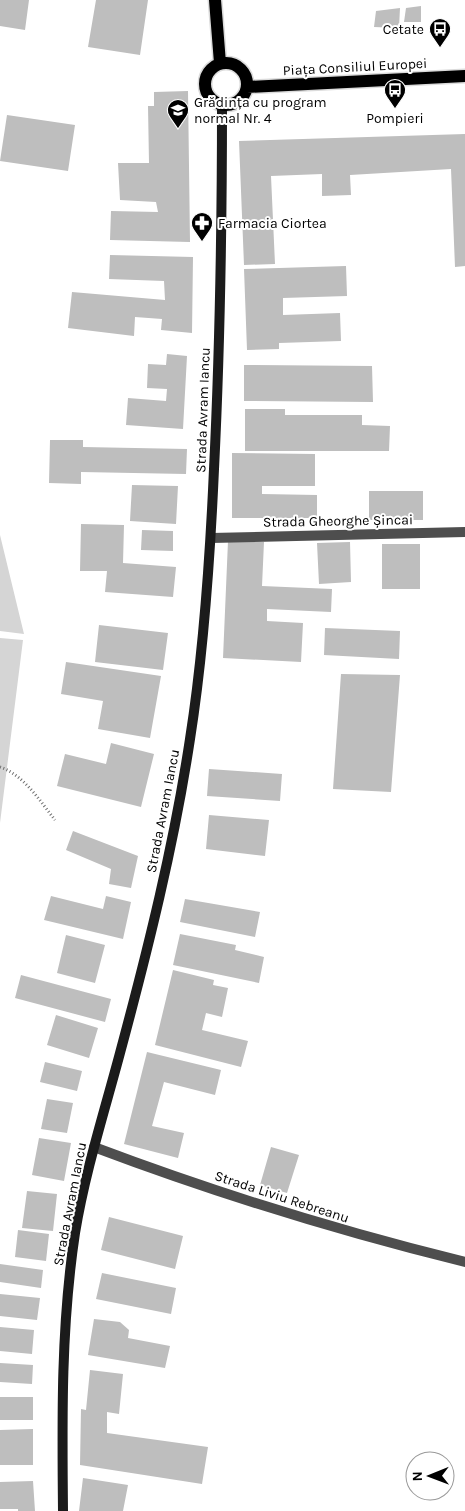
<svg xmlns="http://www.w3.org/2000/svg" width="465" height="1511" font-family="Karla,sans-serif">
	<style>
		.green { fill: #d5d5d5 }
		.building { fill: #bebebe }
		.lines { fill: none; stroke-linecap: round; stroke-linejoin: round }
		.primary-casing { stroke: #dbdbdb; stroke-width: 15 }
		.path { stroke: #707070; stroke-width: 3; stroke-dasharray: 1 2.5; stroke-linecap: butt }
		.minor { stroke: #4e4e4e; stroke-width: 10 }
		.secondary { stroke: #1b1b1b; stroke-width: 10 }
		.primary { stroke: #000; stroke-width: 12 }
		.labels { text-anchor: middle; dominant-baseline: central; stroke-width: 4; stroke-linejoin: round; paint-order: stroke }
		.poi-label { font-size: 14px; fill: #000; stroke: #fff; text-anchor: start }
		.street-label { font-size: 14px; fill: #000; stroke: #fff }
	</style>
	<rect width="100%" height="100%" fill="#fff"/>
	<!-- green -->
	<path class="green" d="M0 535 24 634 0 631Z
		M0 638 23 640 0 823Z"/>
	<!-- building -->
	<path class="building" d="M0 0H29L25 30 0 26Z
		M96 0H148L140 55 88 47Z
		M421 6V22H404L406 8Z
		M400 8 399 28 374 27 376 11Z
		M188 91 190 242 110 240 111 211 158 212 156 202 120 200 118 163H149L148 106H154V92Z
		M7 115 75 125 68 171 0 161Z
		M465 134V266L455 267 451 169 350 175 351 195 322 196V174L271 176 275 264 244 265 239 141Z
		M110 255 193 257 192 333 161 330 162 319 135 317 134 336 68 328 72 292 165 300 164 281 109 279Z
		M346 266 347 296 283 298V315L340 313 341 341 279 343V349L247 350 244 269Z
		M167 354 187 356 183 429 126 425 128 398 166 401 167 389 147 388 148 364 166 365Z
		M244 365 372 366 373 402 244 401Z
		M245 409H285V415H362V425L390 426 389 451H245Z
		M50 440H83V447L187 449 186 474 81 472V484L49 483Z
		M232 453 315 454V486H262V494L317 495V518H232Z
		M132 485 178 486 176 524 130 521Z
		M369 491H423V520H369Z
		M81 524 124 525 123 563 176 567 173 597 105 592 107 571H80Z
		M142 530 173 531V551L141 550Z
		M228 541 264 542 262 586 332 589 331 612 267 609V621L303 623 301 662 223 658Z
		M350 542 351 582 319 584 317 543Z
		M382 544H420V589H382Z
		M99 625 168 633 163 670 95 662Z
		M325 628 400 631 399 659 324 655Z
		M66 662 161 676 150 738 98 729 103 701 61 694Z
		M341 674 400 675 391 792 333 789Z
		M111 743 154 754 141 807 57 786 65 754 106 764Z
		M209 769 282 774 280 801 207 796Z
		M209 815 269 820 265 856 206 849Z
		M73 831 138 856 131 888 109 884 111 869 66 850Z
		M51 896 103 909 106 896 131 902 123 939 44 920Z
		M185 899 260 912 255 937 180 922Z
		M180 934 236 945 235 950 264 957 259 983 173 965Z
		M66 935 105 945 95 983 57 973Z
		M173 970 214 980 213 985 228 988 222 1017 206 1013 202 1030 248 1041 241 1067 155 1045Z
		M21 975 111 999 105 1022 15 998Z
		M56 1015 98 1028 89 1058 47 1045Z
		M147 1052 221 1070 215 1095 164 1082 152 1126 184 1133 178 1158 124 1144Z
		M45 1062 82 1071 77 1091 40 1082Z
		M47 1099 73 1103 67 1133 41 1129Z
		M39 1138 71 1143 64 1181 32 1175Z
		M271 1147 299 1155 287 1193 260 1185Z
		M27 1191 57 1194 53 1231 22 1228Z
		M109 1217 183 1236 175 1269 101 1250Z
		M18 1230 49 1234 46 1261 15 1257Z
		M0 1264 43 1270 41 1288 0 1282Z
		M102 1273 176 1288 171 1314 96 1299Z
		M0 1294 40 1298 37 1320 0 1316Z
		M94 1319 120 1322 129 1330 128 1338 170 1346 165 1368 88 1355Z
		M0 1327 34 1330 32 1354 0 1351Z
		M0 1363 33 1365 32 1384 0 1382Z
		M90 1370 123 1374 119 1414 107 1412V1433L208 1447 202 1484 80 1465 81 1409 86 1410Z
		M0 1397H33V1420H0Z
		M33 1429V1465H0V1430Z
		M83 1478 128 1485 123 1511H79Z
		M33 1481 35 1511H18V1509H0V1482Z"/>
	<g class="lines">
		<!-- primary casing -->
		<g class="primary-casing">
			<path id="primary" d="M215 0 220 63
				M205 84a21 21 0 1 1 42 0a21 21 0 1 1-42 0Z
				M247 87 465 76"/>
		</g>
		<!-- path -->
		<path class="path" d="M0 767C24 775 40 801 55 820"/>
		<!-- minor -->
		<path class="minor" d="M211 538 465 532
			M94 1147C216 1193 339 1231 465 1262"/>
		<!-- secondary -->
		<path class="secondary" d="M63 1511C62 1418 61 1326 75 1233 85 1172 104 1113 120 1053 148 949 174 845 190 739 204 650 210 560 214 469 220 348 222 226 222 105"/>
		<!-- primary -->
		<use href="#primary" class="primary"/>
	</g>
	<!-- icons -->
	<defs>
		<g id="bus-pin" transform="scale(1.125)"><path d="M0 17L-7.5 6A9.5 9.5 0 1 1 7.5 6Z" fill="#000" stroke="#fff"/><path d="M-5-6H5V4H4V6H2V4H-2V6H-4V4H-5ZM-3.5-4V0h7V-4ZM-3.5 1.2v1.5H-2V1.2ZM2 1.2v1.5H3.5V1.2Z" fill="#fff"/></g>
		<g id="school-pin" transform="scale(1.125)"><path d="M0 17L-7.5 6A9.5 9.5 0 1 1 7.5 6Z" fill="#000" stroke="#fff"/><path d="M0-5L7-2L0 1L-7-2ZM-4 1L0 2.5L4 1V4Q0 6-4 4Z" fill="#fff"/></g>
		<g id="pharmacy-pin" transform="scale(1.125)"><path d="M0 17L-7.5 6A9.5 9.5 0 1 1 7.5 6Z" fill="#000" stroke="#fff"/><path d="M-2-6h4v4h4v4h-4v4h-4v-4h-4v-4h4Z" fill="#fff"/></g>
	</defs>
	<g fill-rule="evenodd">
		<use href="#bus-pin" x="440" y="29"/>
		<use href="#bus-pin" x="395" y="90"/>
		<use href="#school-pin" x="178" y="110"/>
		<use href="#pharmacy-pin" x="202" y="223"/>
	</g>
	<g class="labels">
		<!-- poi labels -->
		<g class="poi-label">
			<text x="424" y="29" text-anchor="end">Cetate</text>
			<text x="194" y="102">Grădința cu program<tspan x="194" dy="16">normal Nr. 4</tspan></text>
			<text x="395" y="118" text-anchor="middle">Pompieri</text>
			<text x="218" y="223">Farmacia Ciortea</text>
		</g>
		<!-- street labels -->
		<g class="street-label">
			<text transform="translate(355 67) rotate(-3)">Piața Consiliul Europei</text>
			<text transform="translate(203 410) rotate(-88)">Strada Avram Iancu</text>
			<text transform="translate(338 521) rotate(-1)">Strada Gheorghe Șincai</text>
			<text transform="translate(163 811) rotate(-79)">Strada Avram Iancu</text>
			<text transform="translate(282 1197) rotate(18)">Strada Liviu Rebreanu</text>
			<text transform="translate(70 1204) rotate(-79)">Strada Avram Iancu</text>
		</g>
	</g>
	<!-- north arrow -->
	<g transform="translate(430 1476) rotate(269)"><circle r="24" fill="#ffffff" stroke="#999999"/>
	<path d="M0-4L9 19L0 12L-9 19Z" fill="#000000"/>
	<text y="-8" font-size="14" font-weight="bold" text-anchor="middle" fill="#000000">N</text>
	</g>
</svg>
